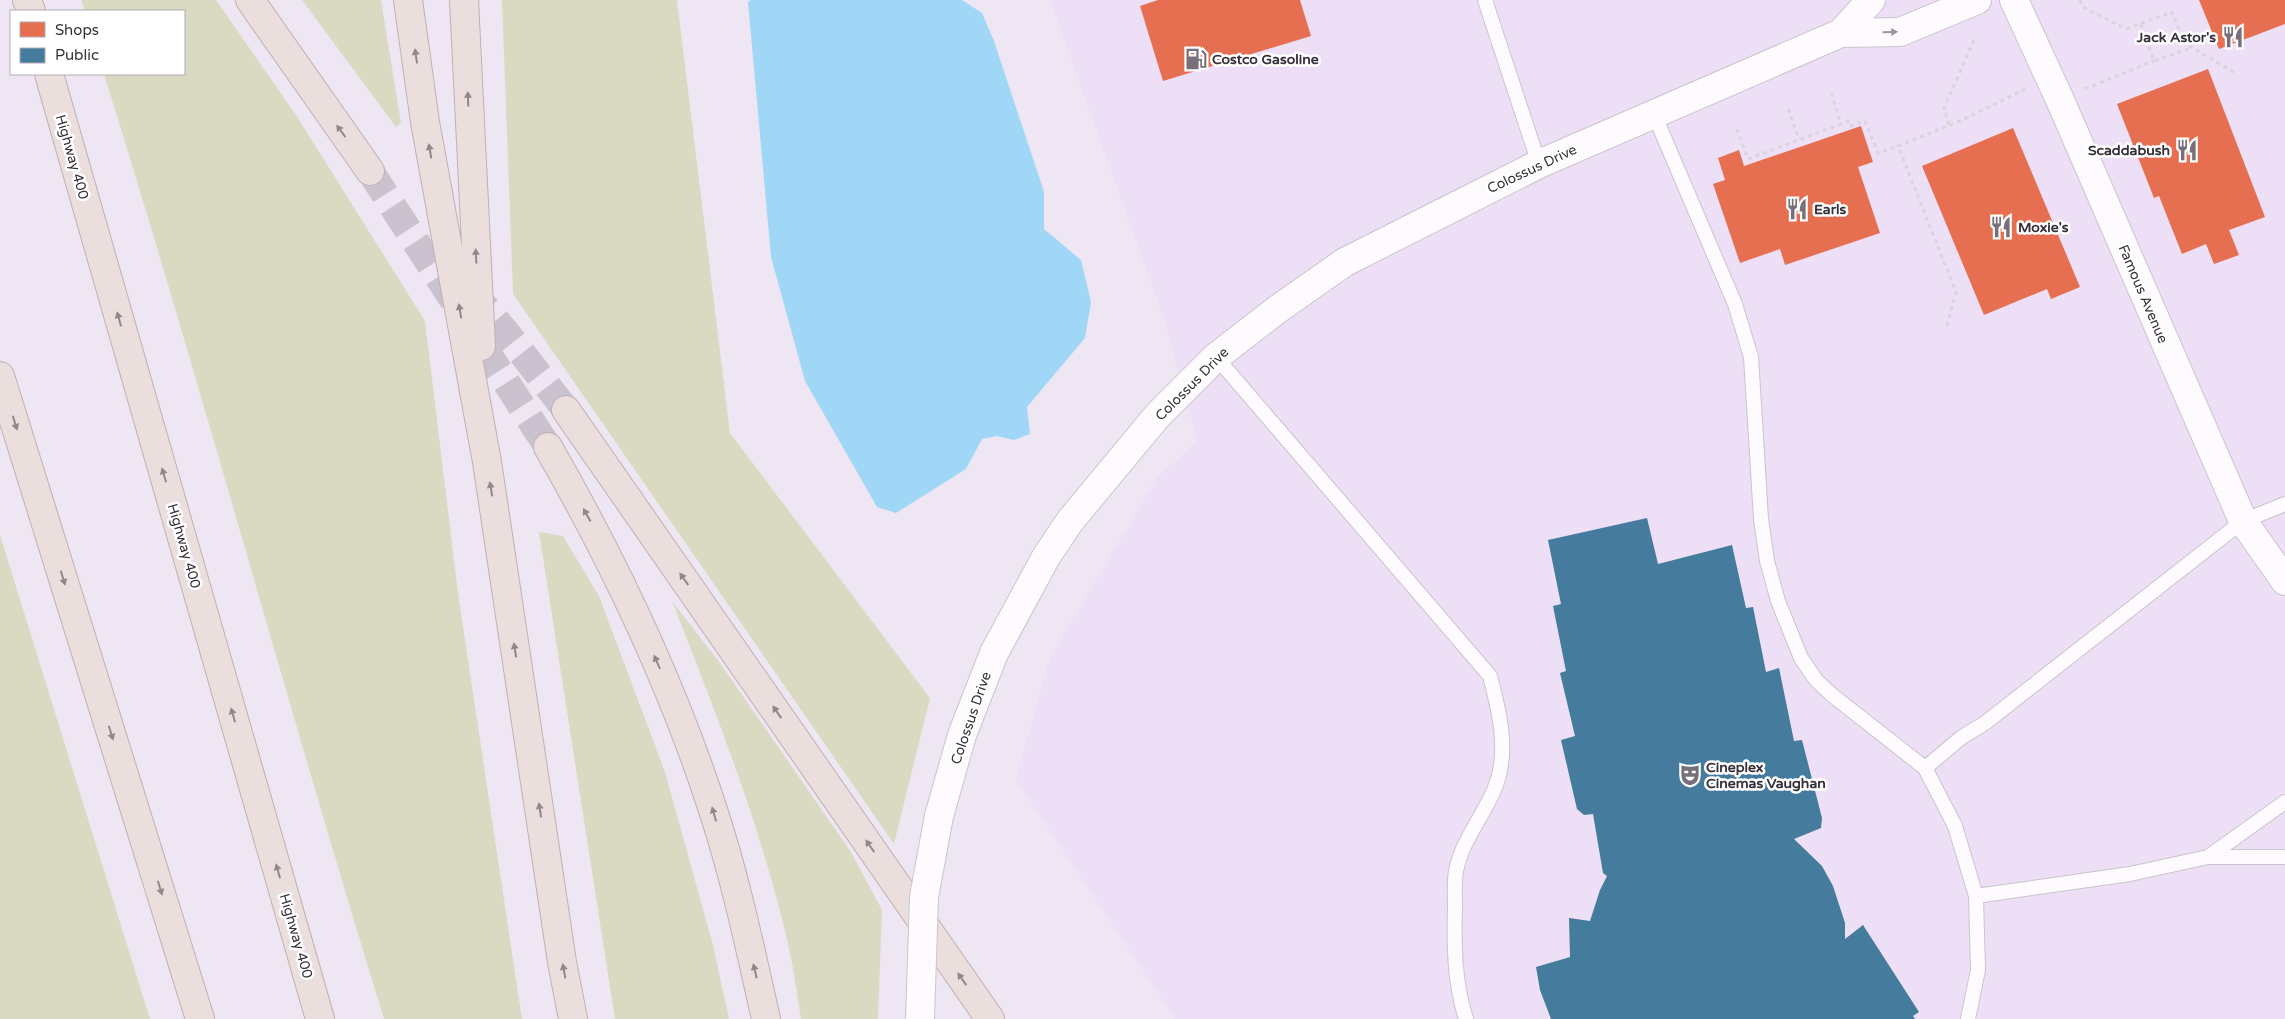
<svg xmlns="http://www.w3.org/2000/svg" width="2285" height="1019" font-family="'Varela Round',sans-serif">
	<style>
		.built { fill: #eddff5 }
		.green { fill: #dadac3 }
		.water { fill: #a0d7f7 }
		.shops { fill: #e76f51 }
		.public { fill: #457b9d }
		.lines { fill: none; stroke-linecap: round; stroke-linejoin: round }
		.highway-tunnel { stroke: #cac2ce; stroke-width: 28; stroke-dasharray: 28 14; stroke-linecap: butt }
		.lane-casing { stroke: #cbc4cd; stroke-width: 16 }
		.street-casing { stroke: #cbc4cd; stroke-width: 30 }
		.secondary-casing { stroke: #cbc4cd; stroke-width: 30 }
		.highway-casing { stroke: #bfb0b1; stroke-width: 30 }
		.path { stroke: #d8d6da; stroke-width: 3; stroke-dasharray: 4 4; stroke-linecap: butt }
		.lane { stroke: #fdfbfd; stroke-width: 14 }
		.street { stroke: #fdfbfd; stroke-width: 28 }
		.secondary { stroke: #fdfbfd; stroke-width: 28 }
		.highway { stroke: #ebdfdd; stroke-width: 28 }
		.secondary-bridge-casing { stroke: #cbc4cd; stroke-width: 30; stroke-linecap: butt }
		.secondary-bridge { stroke: #fdfbfd; stroke-width: 28 }
		.oneway { fill: #9a969b }
		.oneway2 { fill: #90888b }
		.labels { text-anchor: middle; dominant-baseline: central; stroke-width: 5; stroke-linejoin: round; paint-order: stroke }
		.poi-label { font-size: 14px; font-weight: bold; fill: #363039; stroke: #fff; text-anchor: start }
		.street-label { font-size: 14px; fill: #363039; stroke: #fff }
	</style>
	<rect width="100%" height="100%" fill="#efe6f3"/>
	<!-- built -->
	<path class="built" d="M1050 0H2285V1019H1175L1016 780 1050 657 1157 478 1197 441 1164 319Z"/>
	<!-- green -->
	<path class="green" d="M81 0H216L296 115 425 321 458 593 522 1019H384C287 705 202 387 104 74H184V11H85Z
		M302 0H381L401 123 396 127Z
		M502 0H677L730 433 930 698 894 844 513 294Z
		M539 532 563 536 599 596 665 772 713 945 729 1019H615Z
		M0 535 150 1019H0Z
		M672 601 720 663 851 852 882 910 878 1019H801C797 994 794 969 788 944 761 826 716 713 672 601Z"/>
	<!-- water -->
	<path class="water" d="M751 0H962L982 13 994 41 1044 192V229L1081 260 1091 302 1085 338 1027 407 1030 434 1014 440 997 436 982 439 966 469 896 513 877 507 805 381 771 257 748 2Z"/>
	<!-- shops -->
	<path class="shops" d="M1158 0H1300L1311 36 1163 81 1140 6Z
		M2199 0H2285V24L2219 49Z
		M2208 69 2265 217 2229 230 2239 255 2214 264 2206 244 2182 254 2159 196 2154 198 2117 104Z
		M1861 126 1873 162 1858 167 1880 233 1785 265 1780 249 1740 263 1713 184 1725 180 1718 158 1739 150 1744 166Z
		M2013 128 2080 287 2051 299 2047 289 1984 315 1922 166Z"/>
	<!-- public -->
	<path class="public" d="M1647 518 1658 564 1732 545 1746 608 1753 607 1766 672 1779 668 1794 741 1802 740 1822 818 1821 828 1794 839 1822 866 1833 886 1845 923V939L1863 925 1919 1012 1913 1016 1915 1019H1551L1540 990 1536 967 1570 957 1569 918 1590 921 1600 890 1607 876 1603 873 1593 814 1584 815 1577 809 1561 740 1575 736 1560 673 1566 671 1553 606 1561 604 1548 540Z"/>
	<g class="lines">
		<!-- highway-tunnel -->
		<path class="highway-tunnel" d="M370 171 548 447
			M469 288 508 335 566 410"/>
		<!-- lane casing -->
		<g class="lane-casing">
			<path id="lane" d="M1485 0 1539 164
				M1654 114 1735 304 1751 357 1761 519 1767 561 1778 601 1801 658 1816 680 1832 695 1925 768 1955 826 1976 896 1978 970 1968 1019
				M1216 357 1490 676C1499 710 1509 750 1496 785 1485 815 1462 839 1456 871 1454 882 1455 895 1455 906 1454 944 1454 982 1466 1019
				M1925 768 1962 737 1985 723 2243 521 2285 504
				M2208 857 2285 802
				M1976 896 2130 874 2208 857H2285"/>
		</g>
		<!-- street casing -->
		<g class="street-casing">
			<path id="street" d="M2014 0 2060 100 2243 521 2285 581"/>
		</g>
		<!-- secondary casing -->
		<g class="secondary-casing">
			<path id="secondary" d="M1841 33 1871 0
				M939 816 962 735 994 653 1046 557 1070 521 1158 415 1216 357 1278 309 1345 262 1539 164 1841 33 1900 32 1977 0"/>
		</g>
		<!-- highway casing -->
		<g class="highway-casing">
			<path id="highway" d="M27 0 31 11
				M250 0 370 171
				M408 0 425 122 487 462 562 962 573 1019
				M464 0 481 346
				M49 74 320 1019
				M0 376 200 1019
				M566 410 990 1019
				M548 447C614 562 671 681 712 807 735 876 750 948 766 1019"/>
		</g>
		<!-- path -->
		<path class="path" d="M2080 0 2083 7 2126 29 2172 12 2184 43 2237 74
			M2141 24 2154 61 2192 48
			M2085 89 2154 61
			M1831 93 1841 124
			M1788 109 1799 139
			M1949 125 1944 108 1974 40
			M1737 129 1748 159 1849 121 1851 126 1865 121 1878 153 1898 146
			M1947 326 1956 292 1898 146 1960 121 2026 89"/>
		<!-- lane -->
		<use href="#lane" class="lane"/>
		<!-- street -->
		<use href="#street" class="street"/>
		<!-- secondary -->
		<use href="#secondary" class="secondary"/>
		<!-- highway -->
		<use href="#highway" class="highway"/>
		<!-- secondary-bridge casing -->
		<g class="secondary-bridge-casing">
			<path id="secondary-bridge" d="M920 1019 924 897 939 816"/>
		</g>
		<!-- secondary-bridge -->
		<use href="#secondary-bridge" class="secondary-bridge"/>
	</g>
	<!-- one-way arrows -->
	<defs><path id="oneway-solid" d="M-6-.8H1V-3.2L6.5 0L1 3.2V.8H-6Z" transform="scale(1.25)"/></defs>
	<use class="oneway" href="#oneway-solid" transform="translate(1890 32) rotate(-1)"/>
	<g class="oneway2">
		<use href="#oneway-solid" transform="translate(416 56) rotate(-98)"/>
		<use href="#oneway-solid" transform="translate(468 99) rotate(-92)"/>
		<use href="#oneway-solid" transform="translate(341 131) rotate(-126)"/>
		<use href="#oneway-solid" transform="translate(430 151) rotate(-100)"/>
		<use href="#oneway-solid" transform="translate(476 256) rotate(-93)"/>
		<use href="#oneway-solid" transform="translate(460 311) rotate(-100)"/>
		<use href="#oneway-solid" transform="translate(119 319) rotate(-106)"/>
		<use href="#oneway-solid" transform="translate(15 423) rotate(73)"/>
		<use href="#oneway-solid" transform="translate(164 475) rotate(-106)"/>
		<use href="#oneway-solid" transform="translate(491 489) rotate(-99)"/>
		<use href="#oneway-solid" transform="translate(587 515) rotate(-119)"/>
		<use href="#oneway-solid" transform="translate(63 578) rotate(73)"/>
		<use href="#oneway-solid" transform="translate(684 579) rotate(-125)"/>
		<use href="#oneway-solid" transform="translate(515 650) rotate(-99)"/>
		<use href="#oneway-solid" transform="translate(657 662) rotate(-114)"/>
		<use href="#oneway-solid" transform="translate(777 712) rotate(-125)"/>
		<use href="#oneway-solid" transform="translate(233 715) rotate(-106)"/>
		<use href="#oneway-solid" transform="translate(111 733) rotate(73)"/>
		<use href="#oneway-solid" transform="translate(540 810) rotate(-99)"/>
		<use href="#oneway-solid" transform="translate(714 814) rotate(-106)"/>
		<use href="#oneway-solid" transform="translate(870 846) rotate(-125)"/>
		<use href="#oneway-solid" transform="translate(278 871) rotate(-106)"/>
		<use href="#oneway-solid" transform="translate(160 888) rotate(73)"/>
		<use href="#oneway-solid" transform="translate(564 971) rotate(-100)"/>
		<use href="#oneway-solid" transform="translate(755 971) rotate(-103)"/>
		<use href="#oneway-solid" transform="translate(962 979) rotate(-125)"/>
	</g>
	<!-- icons -->
	<defs>
		<g id="restaurant-bare" transform="scale(1.725)"><path d="M-5-6h1v4h1v-4h1v4h1v-4h1v5L-1.5 .5V6h-2V.5L-5-1ZM5-6V6H3V1.5H1.5Q1.5-4 5-6Z" fill="#77707a" stroke="#fff" stroke-width="2.5" paint-order="stroke"/></g>
		<g id="fuel-bare" transform="scale(1.725)"><path d="M-5.5-6h7V0h2V4h1.3V-2.5L3-4.5l.8-.8L6-3V5H2.5V1h-1V6h-7ZM-4.2-4.7v3.2H.2V-4.7Z" fill="#77707a" stroke="#fff" stroke-width="2.5" paint-order="stroke"/></g>
		<g id="theatre-bare" transform="scale(1.725)"><path d="M-5-5.5Q0-4 5-5.5V0Q5 5 0 6Q-5 5-5 0ZM-3.3-2.5H-1v1.5H-3.3ZM1-2.5H3.3v1.5H1ZM-2.8 1Q0 5.5 2.8 1Z" fill="#77707a" stroke="#fff" stroke-width="2.5" paint-order="stroke"/></g>
	</defs>
	<g fill-rule="evenodd">
		<use href="#restaurant-bare" x="2233" y="37"/>
		<use href="#fuel-bare" x="1196" y="59"/>
		<use href="#restaurant-bare" x="2187" y="150"/>
		<use href="#restaurant-bare" x="1797" y="209"/>
		<use href="#restaurant-bare" x="2001" y="227"/>
		<use href="#theatre-bare" x="1690" y="775"/>
	</g>
	<g class="labels">
		<!-- poi labels -->
		<g class="poi-label">
			<text x="2216" y="37" text-anchor="end">Jack Astor's</text>
			<text x="1212" y="59">Costco Gasoline</text>
			<text x="2170" y="150" text-anchor="end">Scaddabush</text>
			<text x="1814" y="209">Earls</text>
			<text x="2018" y="227">Moxie's</text>
			<text x="1706" y="767">Cineplex<tspan x="1706" dy="16">Cinemas Vaughan</tspan></text>
		</g>
		<!-- street labels -->
		<g class="street-label">
			<text transform="translate(72 157) rotate(74)">Highway 400</text>
			<text transform="translate(1532 169) rotate(-25)">Colossus Drive</text>
			<text transform="translate(2143 294) rotate(67)">Famous Avenue</text>
			<text transform="translate(1192 384) rotate(-45)">Colossus Drive</text>
			<text transform="translate(184 546) rotate(74)">Highway 400</text>
			<text transform="translate(971 718) rotate(-71)">Colossus Drive</text>
			<text transform="translate(296 936) rotate(74)">Highway 400</text>
		</g>
	</g>
	<!-- legend -->
	<rect x="10" y="10" width="175" height="65" fill="#ffffff" stroke="#afacb0"/>
	<rect x="20" y="22" width="25" height="15" fill="#e76f51" stroke="#afacb0"/>
	<text x="55" y="35" font-size="15" fill="#363039">Shops</text>
	<rect x="20" y="48" width="25" height="15" fill="#457b9d" stroke="#afacb0"/>
	<text x="55" y="60" font-size="15" fill="#363039">Public</text>
</svg>
